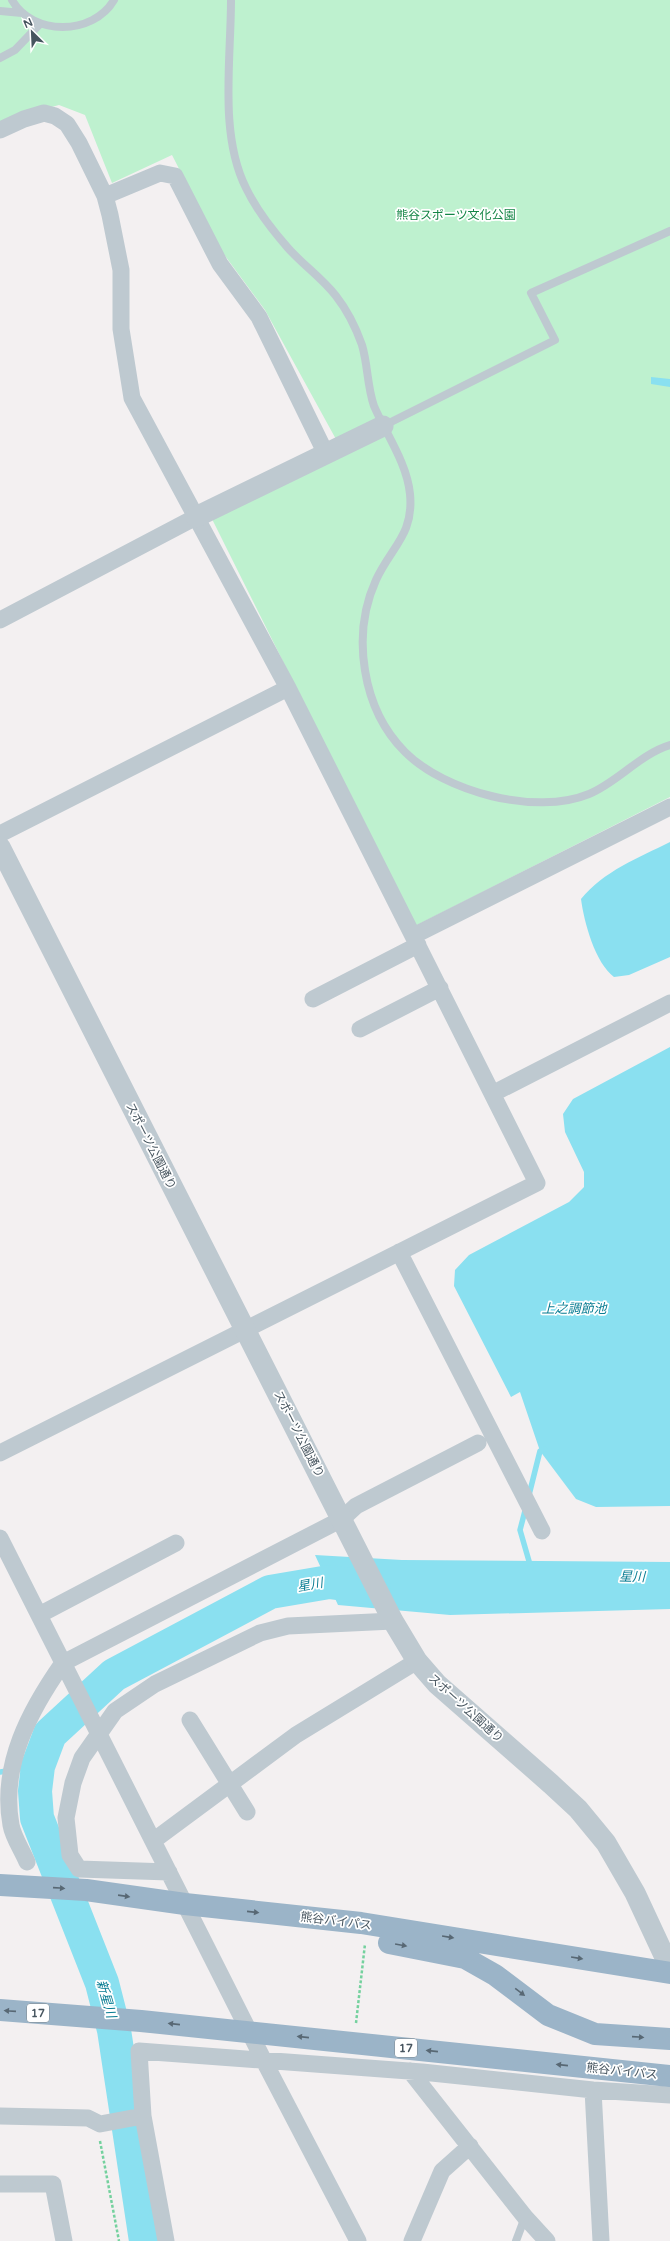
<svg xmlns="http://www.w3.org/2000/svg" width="670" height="2241" font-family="'Varela Round','Noto Sans JP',sans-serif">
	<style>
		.green { fill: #bef1cf }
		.water { fill: #8ae0f0 }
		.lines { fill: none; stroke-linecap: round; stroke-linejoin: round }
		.stream { stroke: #8ae0f0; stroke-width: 5.5 }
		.river { stroke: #8ae0f0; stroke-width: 34 }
		.path { stroke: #74d19e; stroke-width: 2.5; stroke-dasharray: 3 2; stroke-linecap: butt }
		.service { stroke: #bec9d0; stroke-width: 8 }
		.minor { stroke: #bec9d0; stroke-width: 17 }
		.tertiary { stroke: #bec9d0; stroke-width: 21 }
		.trunk { stroke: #9bb4c8; stroke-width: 22 }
		.oneway { fill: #586874 }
		.labels { text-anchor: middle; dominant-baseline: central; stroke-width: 3.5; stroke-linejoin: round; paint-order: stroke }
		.shield { fill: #fff; stroke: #7e888f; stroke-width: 1 }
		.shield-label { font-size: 11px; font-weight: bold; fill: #47555f }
		.park-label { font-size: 12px; fill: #148546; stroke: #fff }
		.street-label { font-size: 12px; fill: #47555f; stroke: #fff }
		.water-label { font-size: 13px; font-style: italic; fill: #097d93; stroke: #fff }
	</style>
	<rect width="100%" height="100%" fill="#f3f0f1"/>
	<!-- green -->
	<path class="green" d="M0 0H670V797L415 926 212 519 343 452 265 310 220 249 172 155 112 183 85 115 59 105 22 115 0 126Z"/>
	<!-- water -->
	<path class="water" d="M651 377 670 379V387L651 384Z
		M670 842V957L629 975 614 977C595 963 584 922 581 899 604 871 638 858 670 842Z
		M670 1047V1506L596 1507 576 1499 540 1451 520 1392 511 1397 454 1286 455 1270 469 1255 569 1202 584 1187V1172L565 1132 563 1114 573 1099Z
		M315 1555 402 1560 670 1562V1609L450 1615 338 1605Z"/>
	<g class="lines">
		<!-- stream -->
		<path class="stream" d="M529 1495 540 1451 545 1449
			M526 1507 520 1530 531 1568
			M0 1772 38 1766"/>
		<!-- river -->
		<path class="river" d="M146 2241 114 2030 102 1983 37 1818 35 1791 38 1766 50 1734 114 1675 270 1592 329 1582 374 1588"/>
		<!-- path -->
		<path class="path" d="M356 2023 365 1944
			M100 2141 119 2241"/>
		<!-- service -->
		<path class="service" d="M12 0C32 36 93 36 114 0
			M231 0C231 60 219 134 246 188 256 209 273 231 288 248 303 265 322 278 336 296 347 310 356 328 362 345 368 365 367 386 374 406 386 434 407 463 410 494 414 535 391 547 376 580 351 635 362 709 405 752 445 792 536 816 589 794 618 782 640 754 670 745
			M0 11 22 13
			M0 58 15 50 40 24
			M383 426 555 340 531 293 670 231
			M516 2241 525 2217"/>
		<!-- minor -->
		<path class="minor" d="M0 130 24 119 44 113 55 116 67 124 79 143 105 196 110 215 121 270V329L132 398 288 688 413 936 670 807
			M105 196 160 173 175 176 220 264 259 317 326 454
			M0 620 196 517
			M0 834 288 688
			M313 999 418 945
			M360 1029 440 988
			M494 1093 670 1003
			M399 1252 542 1531
			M0 1453 537 1183 413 936
			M0 1538 264 2061 358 2241
			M39 1615 176 1543
			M190 1720 247 1812
			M153 1841 296 1735 417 1661
			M27 1862C22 1850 13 1837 11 1825 0 1765 30 1710 63 1663L342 1519 356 1506 478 1443
			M169 1872 79 1869 70 1855 66 1818 73 1783 82 1758 115 1711 155 1684 260 1633 288 1626 393 1621
			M410 2071 525 2217 547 2241
			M593 2090 601 2241
			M0 2116 88 2118 100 2124 143 2116
			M0 2184H53L64 2241
			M166 2241 143 2116 139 2051 422 2072 593 2090 670 2095
			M412 2241 442 2171 470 2146"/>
		<!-- tertiary -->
		<path class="tertiary" d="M196 517 383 426
			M0 847 393 1621 417 1661 437 1684 551 1784 578 1809 606 1843 635 1893 670 1968"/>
		<!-- trunk -->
		<path class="trunk" d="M0 1885 86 1890 185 1904 361 1923 670 1973
			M389 1943 465 1958 495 1975 548 2015 595 2034 670 2039
			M0 2010 141 2021 670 2076"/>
	</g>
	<!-- one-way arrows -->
	<defs><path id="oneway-solid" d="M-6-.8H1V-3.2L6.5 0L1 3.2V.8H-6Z"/></defs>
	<g class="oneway">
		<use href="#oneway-solid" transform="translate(59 1888) rotate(4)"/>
		<use href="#oneway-solid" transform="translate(124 1896) rotate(8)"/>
		<use href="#oneway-solid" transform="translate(253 1912) rotate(6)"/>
		<use href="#oneway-solid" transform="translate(448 1937) rotate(9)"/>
		<use href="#oneway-solid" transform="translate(401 1945) rotate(10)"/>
		<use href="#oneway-solid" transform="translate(577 1958) rotate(9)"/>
		<use href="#oneway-solid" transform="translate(520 1992) rotate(37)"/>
		<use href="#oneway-solid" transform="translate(10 2011) rotate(-176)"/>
		<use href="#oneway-solid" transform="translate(174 2024) rotate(-174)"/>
		<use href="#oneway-solid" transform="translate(303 2037) rotate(-174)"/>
		<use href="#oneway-solid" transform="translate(638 2037) rotate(4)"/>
		<use href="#oneway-solid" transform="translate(432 2051) rotate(-174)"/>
		<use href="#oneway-solid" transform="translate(562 2065) rotate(-174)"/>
	</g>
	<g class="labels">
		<!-- shield labels -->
		<g class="shield">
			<rect x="27" y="2004" width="22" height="18" rx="3"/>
			<rect x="395" y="2039" width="22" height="18" rx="3"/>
		</g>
		<g class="shield-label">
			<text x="38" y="2013">17</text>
			<text x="406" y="2048">17</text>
		</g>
		<!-- park labels -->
		<g class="park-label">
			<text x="456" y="215">熊谷スポーツ文化公園</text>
		</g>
		<!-- street labels -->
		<g class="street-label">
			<text transform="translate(151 1146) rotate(63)">スポーツ公園通り</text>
			<text transform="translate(299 1434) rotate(63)">スポーツ公園通り</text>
			<text transform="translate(466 1708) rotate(42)">スポーツ公園通り</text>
			<text transform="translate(336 1921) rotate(7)">熊谷バイパス</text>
			<text transform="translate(622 2071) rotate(6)">熊谷バイパス</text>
		</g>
		<!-- water labels -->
		<g class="water-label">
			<text x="574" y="1309">上之調節池</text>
			<text transform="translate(632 1577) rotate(1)">星川</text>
			<text transform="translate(310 1585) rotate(-10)">星川</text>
			<text transform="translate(106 1999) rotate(74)">新星川</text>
		</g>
	</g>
	<!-- north arrow -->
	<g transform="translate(32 32) rotate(336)" stroke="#ffffff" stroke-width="3" paint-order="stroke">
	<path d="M0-3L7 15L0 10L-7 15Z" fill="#47555f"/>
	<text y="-6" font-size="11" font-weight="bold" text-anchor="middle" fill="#47555f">N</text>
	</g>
</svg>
